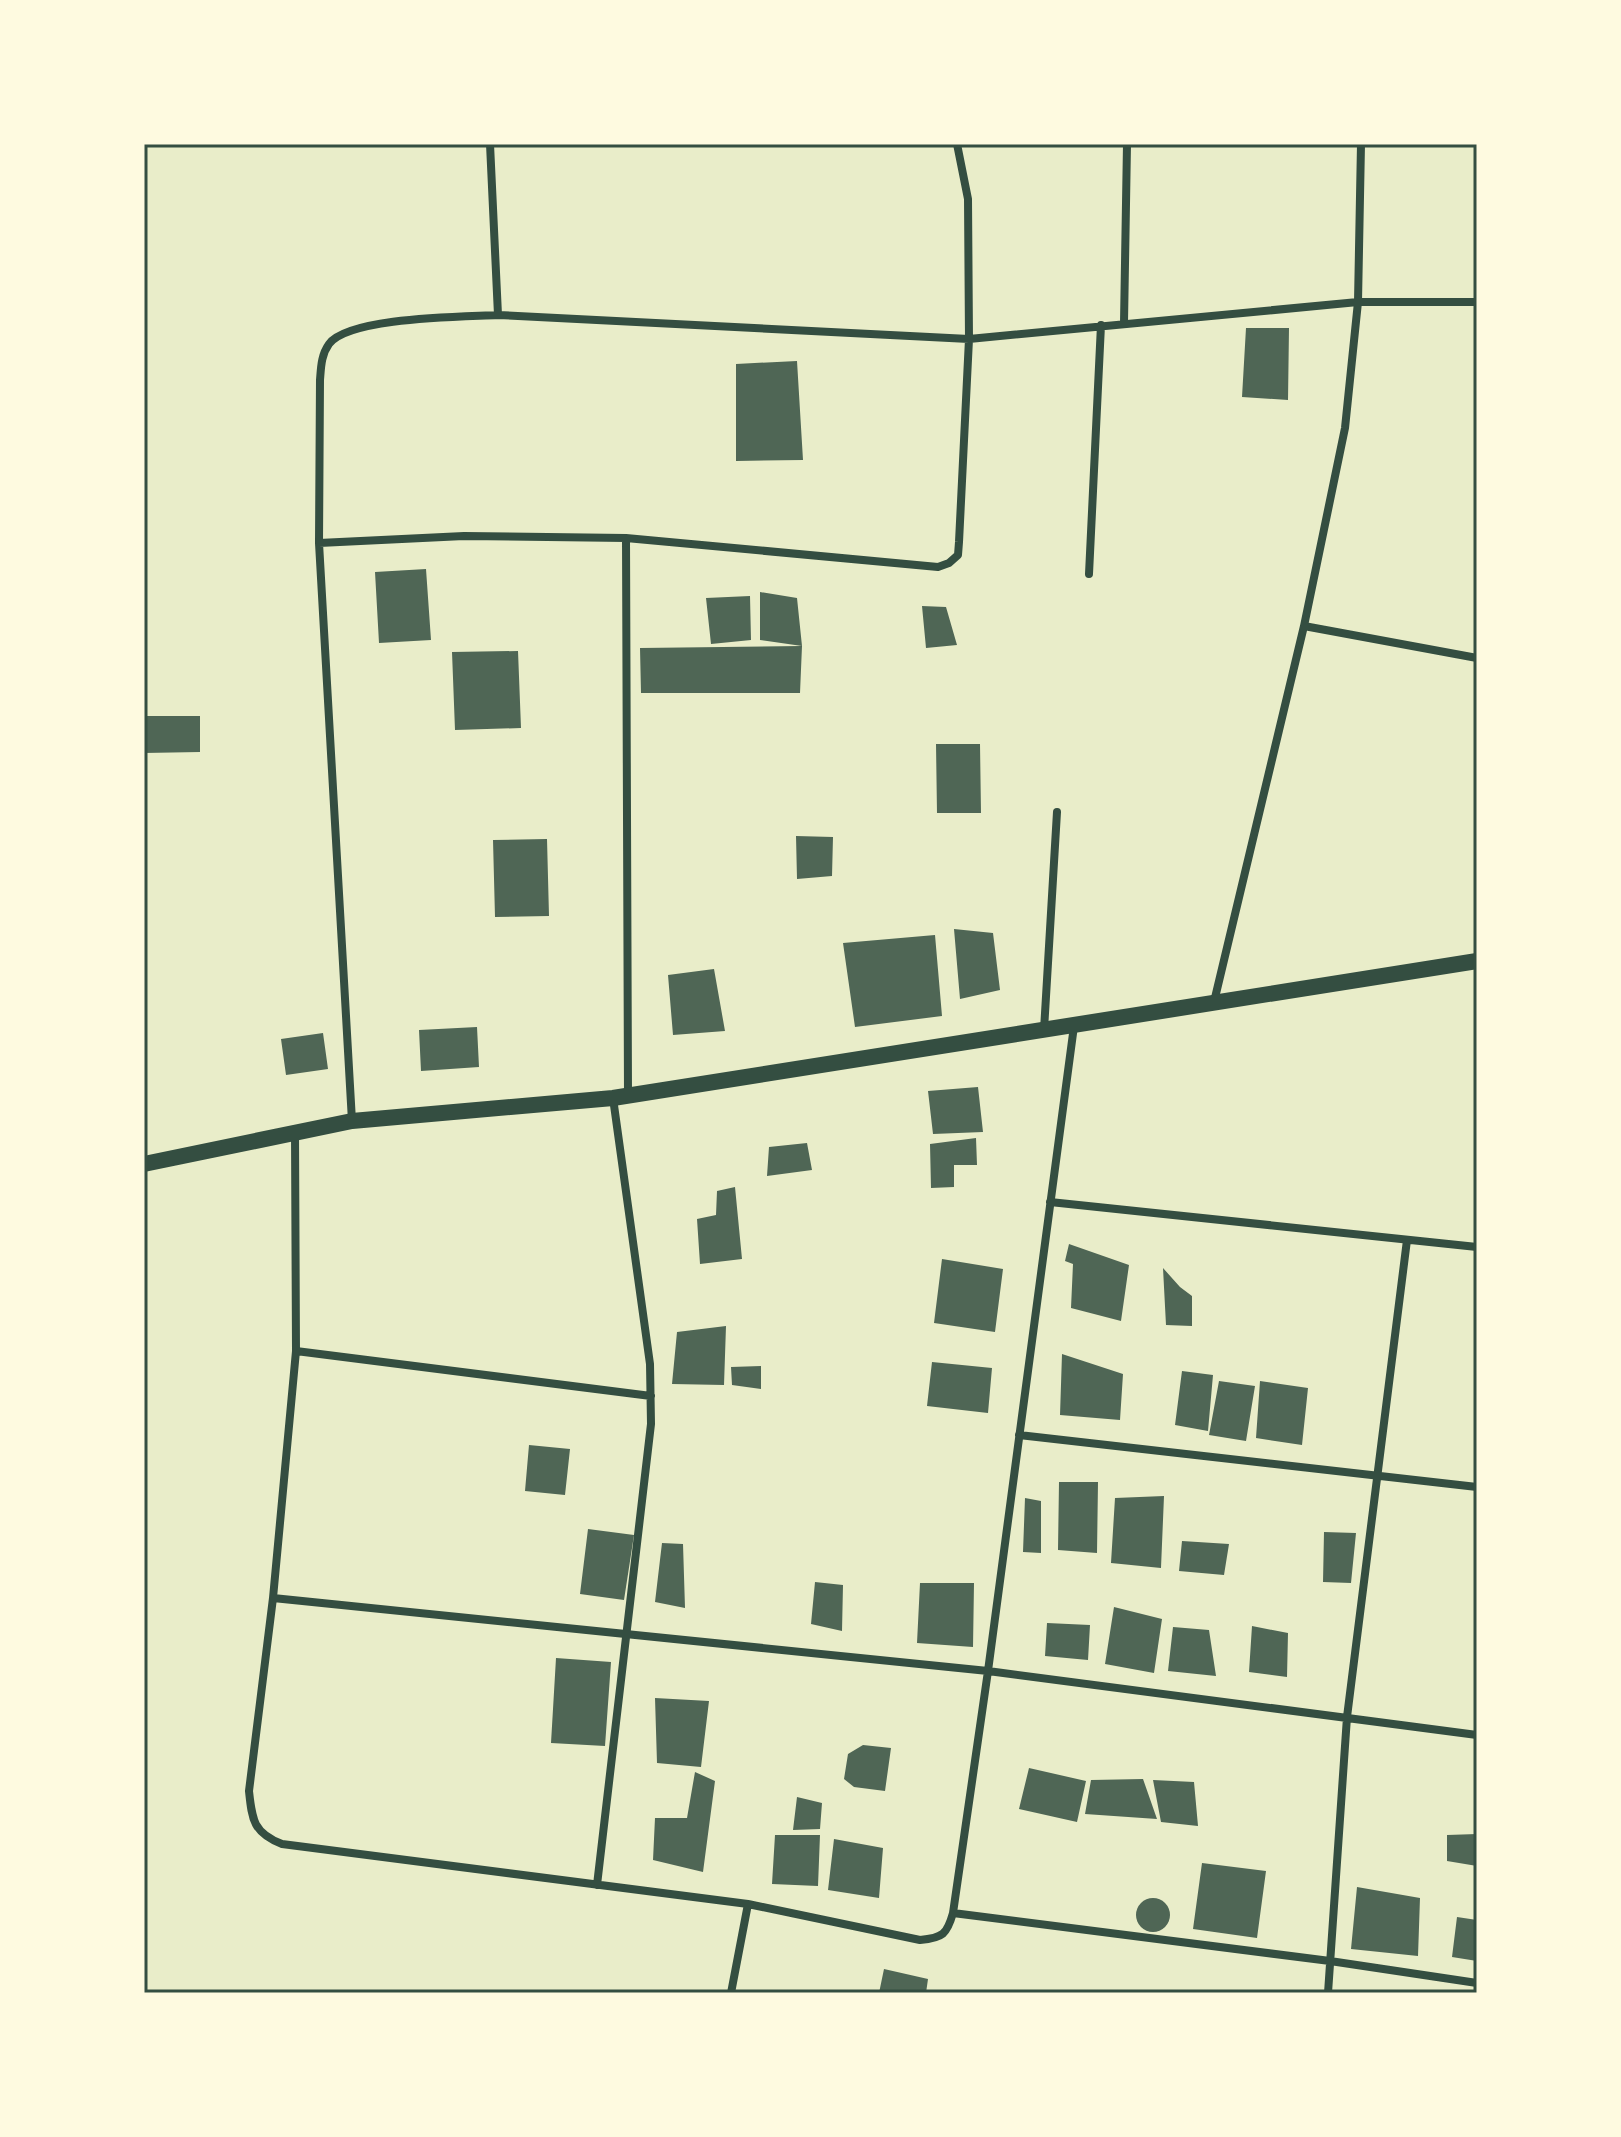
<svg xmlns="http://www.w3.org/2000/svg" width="1621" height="2137" font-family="Quicksand,sans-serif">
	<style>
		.building { fill: #4f6655 }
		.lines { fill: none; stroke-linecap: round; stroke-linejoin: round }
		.minor { stroke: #344e41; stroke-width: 8 }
		.secondary { stroke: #344e41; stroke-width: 16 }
		.neatline { fill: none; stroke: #344e41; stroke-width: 3 }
	</style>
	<rect width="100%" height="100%" fill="#e9edc9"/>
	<!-- building -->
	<path class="building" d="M1246 328H1289L1288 400 1242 397Z
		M797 361 803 460 736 461V364Z
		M426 569 431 640 379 643 375 572Z
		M760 592 797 598 802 646 760 640Z
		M750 596 751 640 711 644 706 598Z
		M922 606 946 607 957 645 926 648Z
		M802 646 800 693H641L640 648Z
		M518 651 521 728 455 730 452 652Z
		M144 716H200V752L144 753Z
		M936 744H980L981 813H937Z
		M796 836 833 837 832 876 797 879Z
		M547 839 549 916 495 917 493 840Z
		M954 929 993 933 1000 990 960 999Z
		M935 935 942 1016 855 1027 843 943Z
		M714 969 725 1031 673 1035 668 975Z
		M477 1027 479 1067 421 1071 419 1030Z
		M323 1033 328 1069 286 1075 281 1039Z
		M978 1087 983 1132 933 1134 928 1091Z
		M976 1138 977 1165H954V1187L931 1188 930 1144Z
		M807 1143 812 1170 767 1176 769 1147Z
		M735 1187 742 1259 700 1264 697 1219 716 1215 717 1191Z
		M1069 1244 1129 1265 1121 1321 1071 1308 1073 1264 1065 1261Z
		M942 1259 1003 1269 995 1332 934 1323Z
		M1163 1268 1180 1287 1192 1296V1326L1166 1325Z
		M726 1326 724 1385 672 1384 677 1332Z
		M1062 1354 1123 1374 1120 1420 1060 1415Z
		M932 1362 992 1368 988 1413 927 1406Z
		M761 1366V1389L732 1385 731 1367Z
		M1182 1371 1213 1375 1208 1431 1175 1425Z
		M1219 1381 1255 1386 1246 1441 1209 1435Z
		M1260 1381 1308 1388 1302 1445 1256 1438Z
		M529 1445 570 1449 565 1495 525 1491Z
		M1059 1482H1098L1097 1553 1058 1550Z
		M1164 1496 1161 1568 1111 1563 1115 1498Z
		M1025 1498 1041 1501V1553L1023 1552Z
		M588 1529 634 1535 624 1600 580 1594Z
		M1324 1532 1356 1533 1351 1583 1323 1582Z
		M1182 1541 1229 1544 1224 1575 1179 1571Z
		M662 1543 683 1544 685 1608 655 1602Z
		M815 1582 843 1585 842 1631 811 1624Z
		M920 1583H974L973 1647 917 1643Z
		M1114 1607 1162 1619 1154 1673 1105 1664Z
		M1047 1623 1090 1625 1088 1660 1045 1656Z
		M1252 1626 1288 1633 1287 1677 1249 1672Z
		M1173 1627 1209 1630 1216 1676 1168 1671Z
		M556 1658 611 1662 605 1746 551 1743Z
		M655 1698 709 1701 701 1767 657 1763Z
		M863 1745 891 1748 885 1791 854 1787 844 1779 848 1754Z
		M1029 1768 1086 1781 1077 1822 1019 1809Z
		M695 1772 715 1781 703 1872 653 1860 655 1818H687Z
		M1143 1779 1157 1819 1085 1814 1091 1780Z
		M1153 1780 1194 1782 1198 1826 1161 1822Z
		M797 1797 822 1803 820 1829 793 1830Z
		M1477 1834V1866L1447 1861V1835Z
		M775 1835H820L818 1886 772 1884Z
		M834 1839 883 1848 879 1898 828 1890Z
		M1202 1863 1266 1871 1257 1938 1193 1929Z
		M1357 1887 1420 1898 1418 1956 1351 1949Z
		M1136 1915a17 17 0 1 1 34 0a17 17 0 1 1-34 0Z
		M1457 1917 1477 1920V1961L1452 1957Z
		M884 1969 928 1979 926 1993H879Z"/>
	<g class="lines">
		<!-- minor -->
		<path class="minor" d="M490 144 498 315
			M1124 323 1127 144
			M626 538 628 1095
			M319 543 464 536 626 538 938 567 949 563 958 555 959 542 969 339 968 199 957 144
			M1089 574 1101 325
			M1304 626 1477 658
			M1214 1002 1304 626 1345 428 1358 302 1361 144
			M1044 1030 1057 812
			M352 1121 319 543 320 380C321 368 321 355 329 344 349 317 462 317 498 315L969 339 1358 302H1477
			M295 1133 296 1351 273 1598 249 1791C252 1819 253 1833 282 1844L748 1904 920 1940C943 1938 947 1934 953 1913L988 1671 1074 1026
			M1050 1202 1477 1247
			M296 1351 651 1396
			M1019 1435 1477 1487
			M273 1598 988 1671 1477 1735
			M597 1885 651 1424 650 1364 613 1098
			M953 1913 1330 1961 1477 1983
			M731 1993 748 1904
			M1328 1993 1347 1717 1407 1240"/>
		<!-- secondary -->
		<path class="secondary" d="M144 1164 352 1121 613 1098 1477 961"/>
	</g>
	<!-- border -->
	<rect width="1621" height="2137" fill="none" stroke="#fefae0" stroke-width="292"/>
	<rect x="146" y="146" width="1329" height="1845" class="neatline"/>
</svg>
